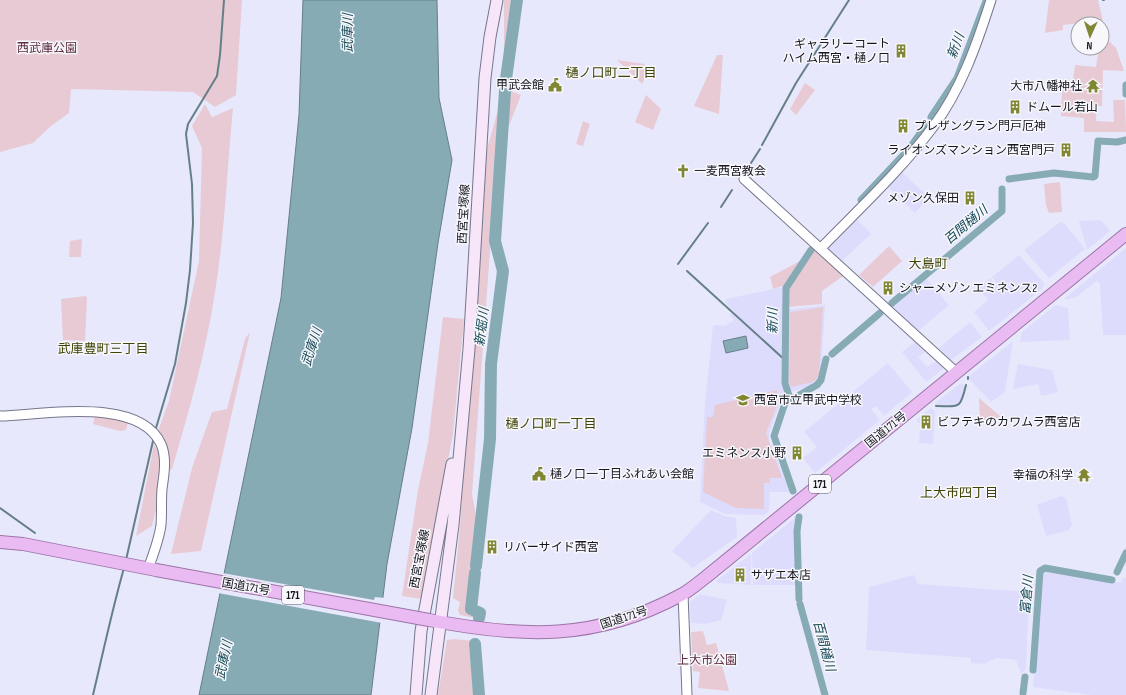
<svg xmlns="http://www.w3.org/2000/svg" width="1126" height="695" font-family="'Sofia Sans Condensed','Noto Sans JP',sans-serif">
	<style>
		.built { fill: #dddcfd }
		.green { fill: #e7cad3 }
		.water { fill: #87abb5; stroke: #657f88 }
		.pier { fill: #e8e8fc }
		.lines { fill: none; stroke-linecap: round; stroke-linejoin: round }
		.stream { stroke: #657f88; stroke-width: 2 }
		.canal { stroke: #87abb5; stroke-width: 7 }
		.river { stroke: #87abb5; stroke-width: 12 }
		.tertiary-casing { stroke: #76768c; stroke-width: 11 }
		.secondary-casing { stroke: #76768c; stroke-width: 13 }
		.trunk-casing { stroke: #9c75a7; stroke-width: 14 }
		.tertiary { stroke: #fff; stroke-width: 9 }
		.secondary { stroke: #f7e5fa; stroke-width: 11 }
		.trunk { stroke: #eabaf2; stroke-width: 12 }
		.trunk-bridge-casing { stroke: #9c75a7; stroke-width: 14; stroke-linecap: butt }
		.trunk-bridge { stroke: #eabaf2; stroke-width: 12 }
		.labels { text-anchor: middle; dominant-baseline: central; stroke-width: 3; stroke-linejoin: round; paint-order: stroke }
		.shield { fill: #f7f7fc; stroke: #5a5a62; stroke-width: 1 }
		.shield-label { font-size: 11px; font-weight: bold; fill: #171720 }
		.poi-label { font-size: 12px; fill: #171720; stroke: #f7f7fc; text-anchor: start }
		.park-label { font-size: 12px; fill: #5c2d40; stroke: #f7f7fc }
		.street-label { font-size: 12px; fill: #171720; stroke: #f7f7fc }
		.water-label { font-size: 13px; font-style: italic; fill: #174a57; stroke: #f7f7fc }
		.neighbourhood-label { font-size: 13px; fill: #404404; stroke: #f7f7fc }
	</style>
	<rect width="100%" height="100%" fill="#e8e8fc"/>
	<!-- built -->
	<path class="built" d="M901 171 929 198 915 213 887 186Z
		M856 218 871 234 842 261 828 250V247Z
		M1101 220 1110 231 1087 250 1079 221Z
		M1060 222 1065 224 1085 249 1049 278 1024 250Z
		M1126 248V335H1103L1100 284 1097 281 1076 297 1066 300 1065 298Z
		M1018 256H1020L1044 283 1043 288 989 331 974 312 988 300 978 288 990 278 1006 296 992 277Z
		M926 278 949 305 918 331 890 306Z
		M783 287 784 308 793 309 825 305 821 376 814 385 789 392 782 398 769 434V440L790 492H770L769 511 765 515 725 514 700 502 705 403 713 325 725 326 734 320 730 316 734 311 726 304V299Z
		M1056 305 1068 308 1070 340 1020 342 1022 332Z
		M970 322 982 337 951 360 939 348Z
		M1013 341 1005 392 991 402 969 379V376Z
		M915 342 926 351 918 357 927 367 936 361 943 367 942 370 926 382 902 352Z
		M888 363 912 392 884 416 876 406 871 409 880 420 815 473 803 458 817 447 804 432Z
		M1018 364 1052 370 1058 392 1041 396 1038 384 1013 389Z
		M961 383 965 386 961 403 958 405 936 406 934 404Z
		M931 408 935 411 933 444 919 443 920 424 916 420Z
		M1061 496 1066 498 1072 525 1069 530 1046 536 1037 505Z
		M711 510 724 516 736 518 737 537 693 568 672 551Z
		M796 517V585H753L752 553Z
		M751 554V585L718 583 716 581Z
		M1045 569 1121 583 1122 579 1126 578V695H1091L1033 687 1042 572Z
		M914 575 918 584 1029 592 1026 669 1021 674 1016 660 1009 659 996 658 984 664 971 663V658L866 650 869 587Z
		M700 594 727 600 721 620 704 624 691 623 690 602Z"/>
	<!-- green -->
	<path class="green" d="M0 0H242L236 95 215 107 193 92 71 89 69 113 51 126 33 143 0 152Z
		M504 0H515L508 53H504Z
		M1049 0H1098L1103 21 1063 25V30L1045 33Z
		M1102 40 1110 42 1116 48 1124 71 1103 70 1102 106H1097L1096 121 1114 122 1113 100H1125L1126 132H1084V118L1061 116 1062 86 1072 87 1075 65 1096 67 1099 48H1102Z
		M717 55H723L719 114 694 106Z
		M617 60 644 64 647 74 642 84Z
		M805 83 815 90 796 115 790 109Z
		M508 90 521 95 497 157 472 494 478 527 471 591 480 619 460 615 458 611 460 602 453 598 460 527 484 160 499 106H501L500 120 504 121Z
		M646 95 661 109 653 130 635 122Z
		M205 104 212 117 233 108C227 169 225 231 215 292 206 352 189 411 172 469L168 470 166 446 158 431 169 401 199 261 202 148 192 126Z
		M583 121 590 124 583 146 576 144Z
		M1060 182 1062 212 1049 213 1046 205 1044 184Z
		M82 239 81 257H69L70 241Z
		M889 246 902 261 873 287 859 275Z
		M814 249 843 276 822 291V304L788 307V288Z
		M800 261 785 285 773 289 770 277Z
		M86 296 87 299 85 341 63 340 61 299Z
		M823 307 819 376 813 382 791 387 789 380 790 312Z
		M443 317 464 319 453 434 422 599 402 596 418 490 428 443Z
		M250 332 201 551 171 554 192 468 212 412 227 409 245 339Z
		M777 390 779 401 766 433 782 478H769L770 483H764V509L736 508 703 492 707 417H713L715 405Z
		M979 398 1000 416 999 419 980 421Z
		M95 416 107 417 128 422 126 430 120 431 93 424Z
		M154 444 161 457 156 510 152 526 136 536Z
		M703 631 707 645 716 643 729 691 698 688 700 672 693 671 691 632Z
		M454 639 474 641V646L469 647 474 695H438L447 640Z"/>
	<!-- water -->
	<path class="water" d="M303 0H437L439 98 452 160 438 243 412 428 387 564 371 695H199L281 298 299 115Z
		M746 336 748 348 726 353 723 341Z"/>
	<!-- pier -->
	<path class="pier" d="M222 573 374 600 375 597 385 598 382 623 218 593Z"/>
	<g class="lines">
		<!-- stream -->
		<path class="stream" d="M1103 0H1104
			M762 145 796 83 849 0
			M751 163 760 149
			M721 207 732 190
			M678 264 708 223
			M687 271 786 361
			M968 379V377
			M936 406C960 406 960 410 966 385
			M156 428 175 364 186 303 190 270 193 223 192 184 186 134 188 124 217 76 220 55 224 0
			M0 508 35 533
			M126 560 153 441
			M93 695C103 653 112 610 124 568"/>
		<!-- canal -->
		<path class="canal" d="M1126 85V94
			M931 117 957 78 986 1
			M1009 179 1054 173 1093 177 1095 176 1098 141 1117 142 1126 140
			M861 200 909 149 926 125
			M892 303 1002 211V189
			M832 354 880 313
			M790 399 785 383 786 288 811 250
			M793 491 774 436 785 403 817 385 821 380 826 359
			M799 517 797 531 799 599
			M1117 572 1126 553
			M800 604 825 695
			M1033 670 1040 571 1045 568 1112 580
			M1023 693 1025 677"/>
		<!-- river -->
		<path class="river" d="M506 79 517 0
			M476 566 490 439 491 364 503 271 495 241 505 91
			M475 573 471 609 480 613 479 618
			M475 644 479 695"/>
		<!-- tertiary casing -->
		<g class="tertiary-casing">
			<path id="tertiary" d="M744 179 957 373
				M821 248C859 209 900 171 933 127 961 90 977 44 991 0
				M0 416C43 415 139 396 161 444 167 458 164 475 162 489 161 501 162 514 161 525 159 540 153 555 148 569
				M683 594 687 695"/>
		</g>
		<!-- secondary casing -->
		<g class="secondary-casing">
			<path id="secondary" d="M416 695 421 631 452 464
				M431 695 453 525 469 349 485 78 490 37 497 0"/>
		</g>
		<!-- trunk casing -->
		<g class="trunk-casing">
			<path id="trunk" d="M0 542 23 544 156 570
				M429 620C522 638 596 641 681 595 690 590 698 583 706 577L1126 234"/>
		</g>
		<!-- tertiary -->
		<use href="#tertiary" class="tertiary"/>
		<!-- secondary -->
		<use href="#secondary" class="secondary"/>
		<!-- trunk -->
		<use href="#trunk" class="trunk"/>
		<!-- trunk-bridge casing -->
		<g class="trunk-bridge-casing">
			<path id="trunk-bridge" d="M156 570 429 620"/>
		</g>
		<!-- trunk-bridge -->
		<use href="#trunk-bridge" class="trunk-bridge"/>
	</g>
	<!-- icons -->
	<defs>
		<g id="building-bare" transform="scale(1.08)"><path d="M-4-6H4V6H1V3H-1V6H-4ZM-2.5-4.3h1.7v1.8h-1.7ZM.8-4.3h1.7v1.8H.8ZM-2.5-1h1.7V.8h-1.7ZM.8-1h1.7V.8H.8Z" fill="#808632" stroke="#f7f7fc" stroke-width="2.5" paint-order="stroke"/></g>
		<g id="civic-bare" transform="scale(1.08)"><path d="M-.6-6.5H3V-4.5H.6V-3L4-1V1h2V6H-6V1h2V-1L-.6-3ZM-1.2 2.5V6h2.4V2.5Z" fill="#808632" stroke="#f7f7fc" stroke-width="2.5" paint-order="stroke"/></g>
		<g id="temple-bare" transform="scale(1.08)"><path d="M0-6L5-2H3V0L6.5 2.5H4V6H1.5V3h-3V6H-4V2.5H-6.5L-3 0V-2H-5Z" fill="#808632" stroke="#f7f7fc" stroke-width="2.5" paint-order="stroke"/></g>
		<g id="church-bare" transform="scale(1.08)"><path d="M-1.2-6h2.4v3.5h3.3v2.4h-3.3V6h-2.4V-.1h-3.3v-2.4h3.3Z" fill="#808632" stroke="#f7f7fc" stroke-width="2.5" paint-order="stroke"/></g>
		<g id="school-bare" transform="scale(1.08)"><path d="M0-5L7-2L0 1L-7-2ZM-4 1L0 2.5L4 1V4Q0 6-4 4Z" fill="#808632" stroke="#f7f7fc" stroke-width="2.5" paint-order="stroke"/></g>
	</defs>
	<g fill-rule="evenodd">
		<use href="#building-bare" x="901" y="51"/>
		<use href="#civic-bare" x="555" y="85"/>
		<use href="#temple-bare" x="1093" y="86"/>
		<use href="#building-bare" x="1015" y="107"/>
		<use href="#building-bare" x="903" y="126"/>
		<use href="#building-bare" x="1066" y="150"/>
		<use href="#church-bare" x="683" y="171"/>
		<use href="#building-bare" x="970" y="198"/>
		<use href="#building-bare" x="888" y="288"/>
		<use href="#school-bare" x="743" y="400"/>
		<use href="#building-bare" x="926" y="422"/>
		<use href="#building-bare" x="797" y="453"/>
		<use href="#civic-bare" x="539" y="474"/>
		<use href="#temple-bare" x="1084" y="475"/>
		<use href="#building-bare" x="492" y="547"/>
		<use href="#building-bare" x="740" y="575"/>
	</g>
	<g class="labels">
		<!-- shield labels -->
		<g class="shield">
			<rect x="809" y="475" width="22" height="18" rx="3"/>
			<rect x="282" y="586" width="22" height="18" rx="3"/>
		</g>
		<g class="shield-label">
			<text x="820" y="484">171</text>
			<text x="293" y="595">171</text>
		</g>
		<!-- poi labels -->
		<g class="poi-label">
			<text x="890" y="44" text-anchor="end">ギャラリーコート<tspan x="890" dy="14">ハイム西宮・樋ノ口</tspan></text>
			<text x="544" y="85" text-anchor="end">甲武会館</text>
			<text x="1082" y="86" text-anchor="end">大市八幡神社</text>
			<text x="1026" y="107">ドムール若山</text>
			<text x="914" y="126">プレザングラン門戸厄神</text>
			<text x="1055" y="150" text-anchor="end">ライオンズマンション西宮門戸</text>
			<text x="694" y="171">一麦西宮教会</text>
			<text x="959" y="198" text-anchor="end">メゾン久保田</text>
			<text x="899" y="288">シャーメゾン エミネンス2</text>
			<text x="754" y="400">西宮市立甲武中学校</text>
			<text x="937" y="422">ビフテキのカワムラ西宮店</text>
			<text x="786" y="453" text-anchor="end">エミネンス小野</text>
			<text x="550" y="474">樋ノ口一丁目ふれあい会館</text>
			<text x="1073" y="475" text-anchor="end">幸福の科学</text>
			<text x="503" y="547">リバーサイド西宮</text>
			<text x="751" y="575">サザエ本店</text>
		</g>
		<!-- park labels -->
		<g class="park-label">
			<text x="47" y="48">西武庫公園</text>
			<text x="707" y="660">上大市公園</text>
		</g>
		<!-- street labels -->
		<g class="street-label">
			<text transform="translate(464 214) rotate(-87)">西宮宝塚線</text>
			<text transform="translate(886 430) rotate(-39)">国道171号</text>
			<text transform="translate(420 559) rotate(-79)">西宮宝塚線</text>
			<text transform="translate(246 587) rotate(10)">国道171号</text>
			<text transform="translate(624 618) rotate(-18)">国道171号</text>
		</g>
		<!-- water labels -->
		<g class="water-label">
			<text transform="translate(348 33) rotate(-90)">武庫川</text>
			<text transform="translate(956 46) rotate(-70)">新川</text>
			<text transform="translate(966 225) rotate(-40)">百間樋川</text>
			<text transform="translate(773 321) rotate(-89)">新川</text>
			<text transform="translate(482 327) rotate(-83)">新堀川</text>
			<text transform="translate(312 347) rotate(-72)">武庫川</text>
			<text transform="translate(1027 595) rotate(-85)">富倉川</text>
			<text transform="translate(824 646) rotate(75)">百間樋川</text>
			<text transform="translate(224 660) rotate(-78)">武庫川</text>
		</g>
		<!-- neighbourhood labels -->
		<g class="neighbourhood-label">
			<text x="611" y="73">樋ノ口町二丁目</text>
			<text x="928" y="264">大島町</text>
			<text x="103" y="349">武庫豊町三丁目</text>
			<text x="551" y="424">樋ノ口町一丁目</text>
			<text x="959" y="493">上大市四丁目</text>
		</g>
	</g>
	<!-- north arrow -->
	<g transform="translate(1090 36) rotate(183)"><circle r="19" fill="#f7f7fc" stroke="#9d9da4"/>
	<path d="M0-3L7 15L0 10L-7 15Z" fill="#808632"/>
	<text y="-6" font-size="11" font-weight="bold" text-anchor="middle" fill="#171720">N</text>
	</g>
</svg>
